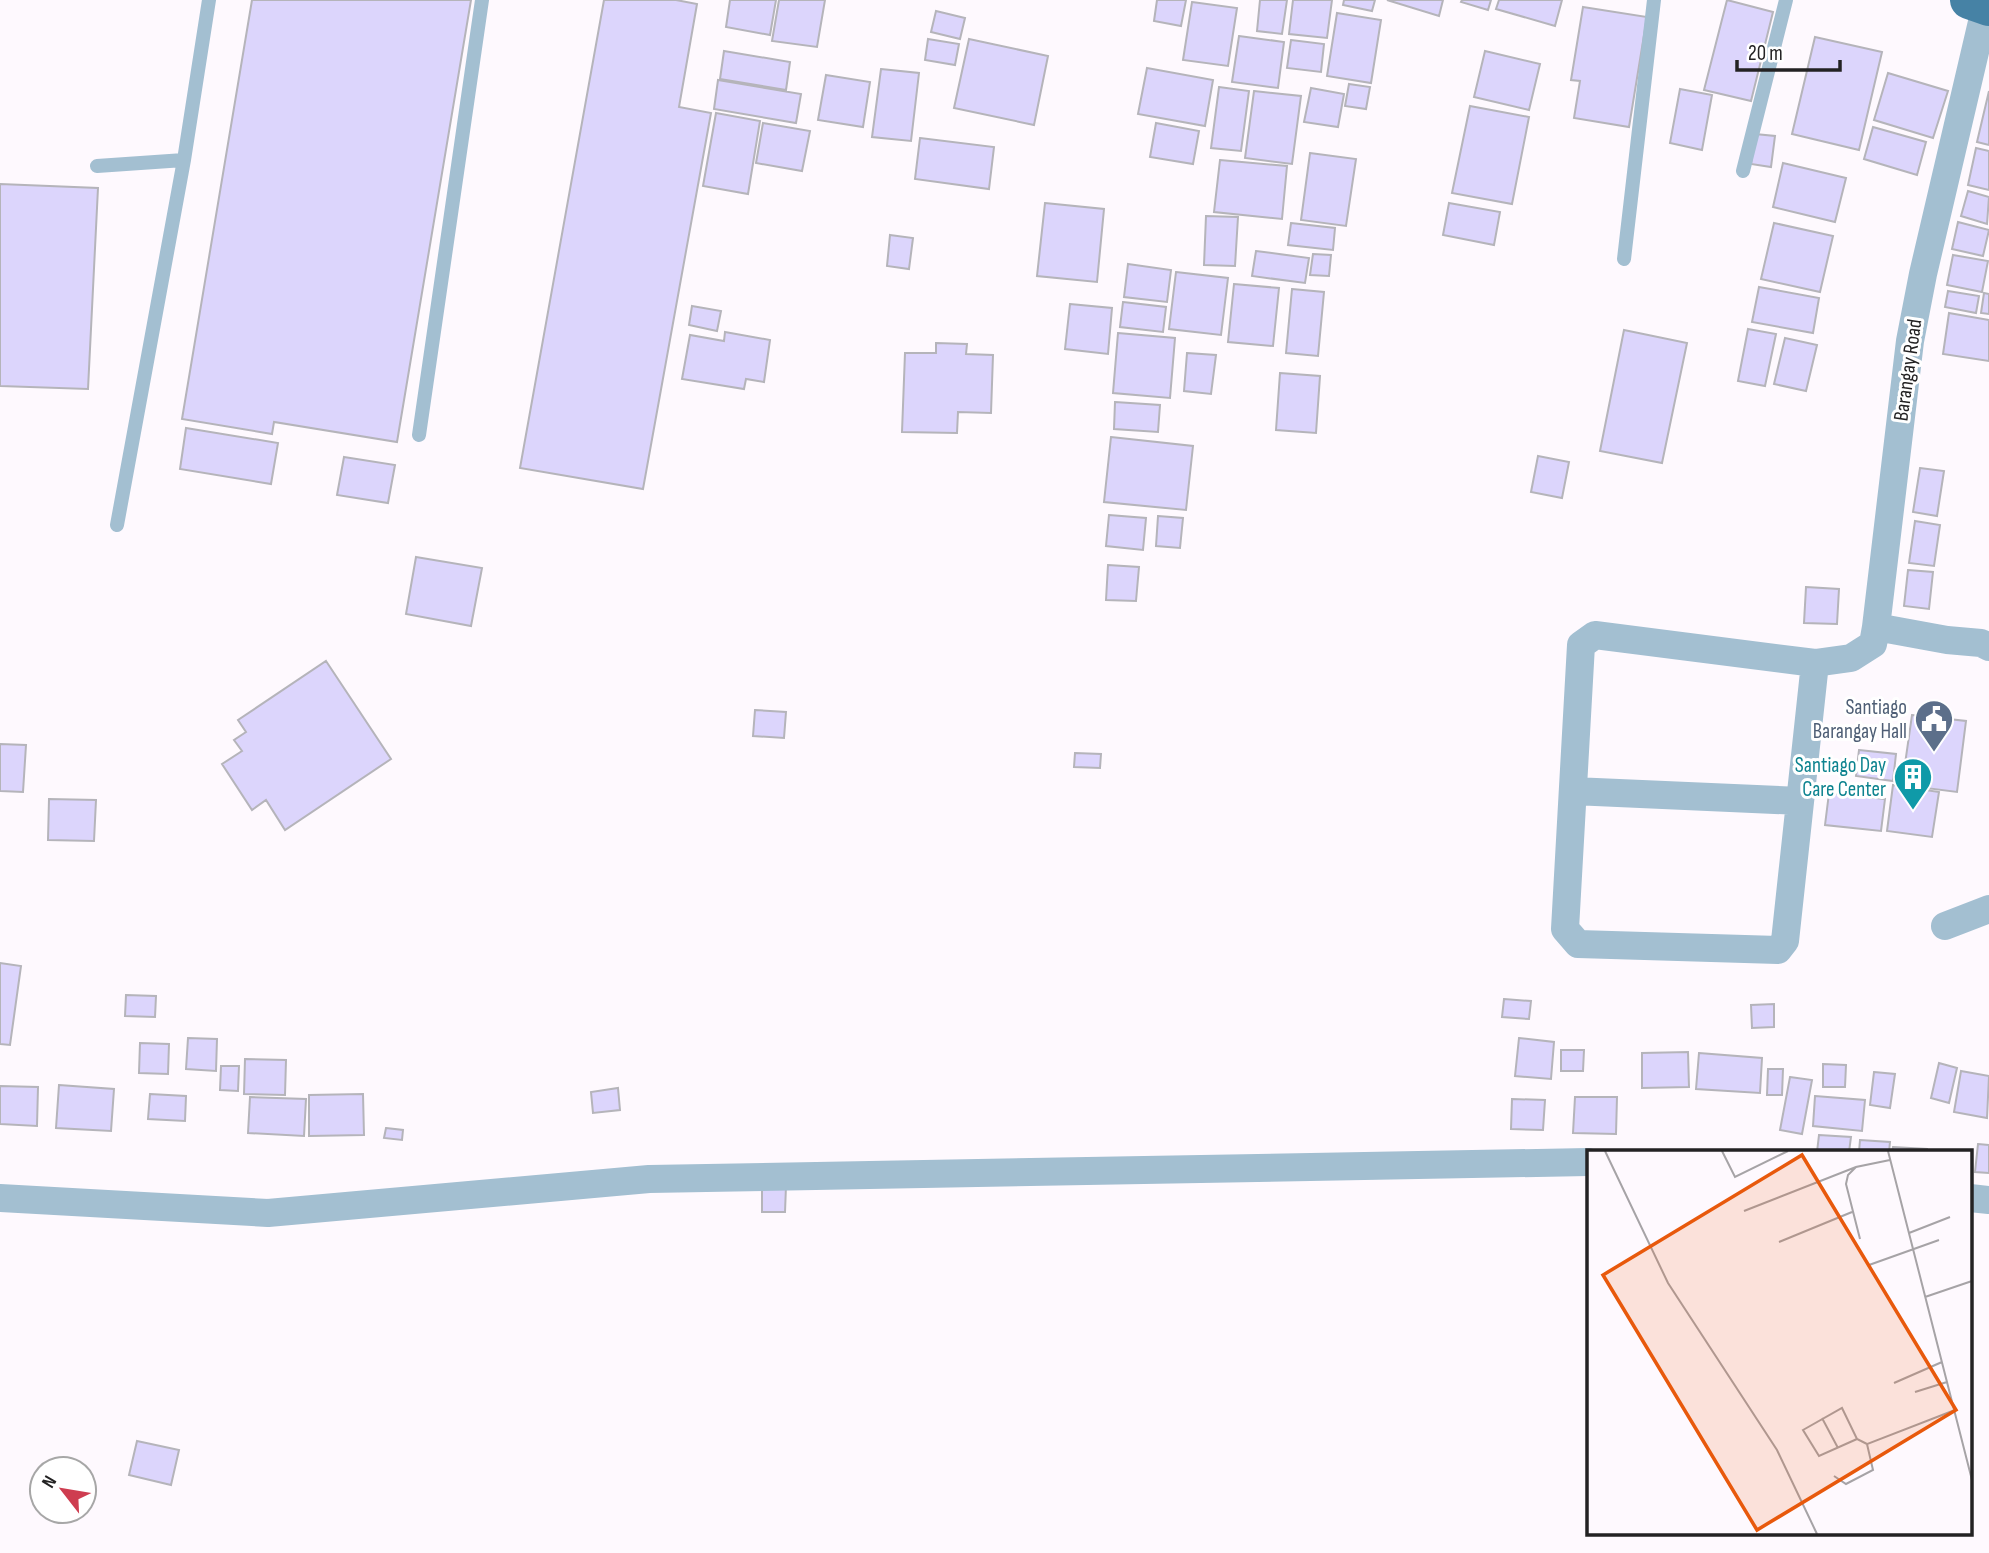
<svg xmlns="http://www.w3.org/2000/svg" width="1989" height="1553" font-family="'Sofia Sans Condensed',sans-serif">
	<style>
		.building { fill: #dcd5fc; stroke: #b5b4ba; stroke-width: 2 }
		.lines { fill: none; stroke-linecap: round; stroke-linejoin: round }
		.service { stroke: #a3bfd1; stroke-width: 14 }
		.minor { stroke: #a3bfd1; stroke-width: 28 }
		.trunk { stroke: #4682a5; stroke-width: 38 }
		.labels { text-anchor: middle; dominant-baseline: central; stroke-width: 6; stroke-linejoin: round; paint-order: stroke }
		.street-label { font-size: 21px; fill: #232223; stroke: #fff }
		.service-label { font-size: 21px; fill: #4e5e75; stroke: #fff; text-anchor: end }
		.culture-label { font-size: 21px; fill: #0d838f; stroke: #fff; text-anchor: end }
		.inset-road { fill: none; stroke: #a6a3a6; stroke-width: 2 }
		.view { fill: #e8590c; fill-opacity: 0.15; stroke: #e8590c; stroke-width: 3.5 }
		.inset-edge { fill: none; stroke: #232223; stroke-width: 3.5 }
	</style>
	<rect width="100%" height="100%" fill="#fef9fe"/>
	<!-- building -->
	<path class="building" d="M252 0H471L397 442 274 422 272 434 182 419Z
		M604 0H676L697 4 679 107 711 113 643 489 520 468Z
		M730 0H776L770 35 726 27Z
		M779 0H825L817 47 772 41Z
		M1157 0H1186L1181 26 1154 21Z
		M1260 0H1287L1282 34 1257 31Z
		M1293 0H1332L1327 38 1289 34Z
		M1344 0H1375L1372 11 1343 5Z
		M1387 0H1443L1439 16Z
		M1462 0H1491L1488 10 1461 2Z
		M1499 0H1562L1555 26 1496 9Z
		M1727 0 1773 12 1751 101 1704 90Z
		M1192 2 1237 8 1228 66 1183 60Z
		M1583 7 1647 17 1629 127 1574 118 1580 81 1571 80Z
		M936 11 965 18 960 39 931 32Z
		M1337 13 1381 20 1371 83 1327 76Z
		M1239 36 1284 42 1278 88 1232 82Z
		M1815 37 1882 52 1859 150 1792 134Z
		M928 39 959 44 955 65 925 60Z
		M969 39 1048 56 1034 125 954 108Z
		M1291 40 1324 44 1321 72 1287 68Z
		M724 51 790 62 786 90 720 79Z
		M1485 51 1540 64 1529 110 1474 97Z
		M1147 68 1213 80 1205 126 1138 114Z
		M881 69 919 73 911 141 872 137Z
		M1888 73 1948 91 1933 138 1874 120Z
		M826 75 870 82 863 127 818 120Z
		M718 80 801 94 796 123 714 109Z
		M1349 84 1370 87 1366 109 1345 106Z
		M1219 87 1249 91 1241 151 1211 148Z
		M1311 88 1344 94 1338 127 1304 122Z
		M1680 89 1712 95 1702 150 1670 143Z
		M1254 91 1301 96 1292 164 1245 158Z
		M1989 91V145L1977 142Z
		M1470 106 1529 117 1512 204 1452 193Z
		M716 113 760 121 748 194 703 186Z
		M763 123 810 131 802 171 756 163Z
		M1156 123 1199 131 1193 164 1150 157Z
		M1873 127 1926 142 1917 175 1864 159Z
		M1755 134 1775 136 1771 167 1751 164Z
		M920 138 994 147 989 189 915 179Z
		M1976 148 1989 151V190L1968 185Z
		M1310 153 1356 159 1346 226 1301 220Z
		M1220 160 1287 166 1282 219 1214 212Z
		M1783 163 1846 178 1835 222 1773 207Z
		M0 184 98 188 88 389 0 386Z
		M1968 191 1989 197 1987 224 1961 216Z
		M1045 203 1104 209 1097 282 1037 276Z
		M1449 203 1500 212 1494 245 1443 235Z
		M1206 216 1238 217 1235 266 1204 265Z
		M1958 222 1989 230 1983 256 1952 249Z
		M1291 223 1335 228 1333 250 1288 245Z
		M1774 223 1833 236 1820 292 1761 279Z
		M890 235 913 238 909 269 887 266Z
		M1256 251 1309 258 1305 283 1252 276Z
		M1313 254 1331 255 1329 276 1310 275Z
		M1953 255 1988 261 1982 292 1947 285Z
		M1128 264 1171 270 1167 302 1124 297Z
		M1176 272 1228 278 1221 335 1169 329Z
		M1234 284 1279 288 1273 346 1228 342Z
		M1759 287 1819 298 1813 333 1752 322Z
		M1292 289 1324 292 1318 356 1286 353Z
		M1948 291 1979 296 1976 313 1945 307Z
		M1984 293 1989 294V314L1981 313Z
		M1123 302 1166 307 1163 332 1120 327Z
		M1070 304 1112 308 1108 354 1065 349Z
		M692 306 721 311 717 331 689 325Z
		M1949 313 1989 320V361L1943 354Z
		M1748 329 1776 334 1765 386 1738 381Z
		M1624 330 1687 343 1662 463 1600 451Z
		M725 332 770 340 764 382 746 379 744 389 682 379 690 335 724 341Z
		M1118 333 1175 338 1170 398 1113 393Z
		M1785 338 1817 345 1806 391 1774 384Z
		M936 343 967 344 966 354 993 355 991 413 958 412 957 433 902 432 905 353H936Z
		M1187 353 1216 355 1211 394 1184 391Z
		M1280 373 1320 376 1316 433 1276 430Z
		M1115 402 1160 405 1158 432 1114 429Z
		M186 428 278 443 271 484 180 469Z
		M1111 437 1193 446 1186 510 1104 502Z
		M1538 456 1569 462 1562 498 1531 492Z
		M344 457 395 465 388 503 337 495Z
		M1920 468 1944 471 1937 516 1913 512Z
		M1109 515 1146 518 1143 550 1106 546Z
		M1158 516 1183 518 1180 548 1156 546Z
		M1915 521 1940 525 1934 566 1909 563Z
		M416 557 482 568 471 626 406 614Z
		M1108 565 1139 567 1136 601 1106 600Z
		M1908 570 1933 572 1929 609 1904 606Z
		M1806 587 1839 589 1837 624 1804 623Z
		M326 661 391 759 285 830 266 800 252 810 222 764 242 751 234 740 246 732 238 720Z
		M755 710 786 712 784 738 753 736Z
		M1912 715 1966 721 1957 792 1902 785Z
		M0 744 26 745 23 792 0 791Z
		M1859 750 1896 754 1893 781 1856 776Z
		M1075 753 1101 754 1100 768 1074 767Z
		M1893 785 1939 792 1932 837 1887 831Z
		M1829 793 1885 799 1881 831 1825 825Z
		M49 799 96 800 94 841 48 840Z
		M0 963 21 966 10 1045 0 1044Z
		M126 995 156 996 155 1017 125 1016Z
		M1504 999 1531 1001 1529 1019 1502 1017Z
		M1774 1004V1027L1752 1028 1751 1005Z
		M188 1038 217 1039 216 1071 186 1069Z
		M1519 1038 1554 1042 1551 1079 1515 1076Z
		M140 1043 169 1044 168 1074 139 1073Z
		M1561 1050H1584L1583 1071H1561Z
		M1688 1052 1689 1087 1642 1088V1053Z
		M1699 1053 1762 1058 1760 1093 1696 1089Z
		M245 1059 286 1060 285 1095 244 1094Z
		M1939 1063 1957 1068 1949 1103 1931 1098Z
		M1823 1064 1846 1065 1845 1087H1823Z
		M221 1066H239L238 1091 220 1090Z
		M1768 1069H1783L1782 1095H1767Z
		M1961 1071 1989 1076 1987 1118 1954 1112Z
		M1874 1072 1895 1074 1890 1108 1870 1105Z
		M1790 1077 1812 1080 1802 1134 1780 1130Z
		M59 1085 114 1089 111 1131 56 1128Z
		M0 1086 38 1087 37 1126 0 1124Z
		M618 1088 620 1110 593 1113 591 1092Z
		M150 1094 186 1096 185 1121 148 1119Z
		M363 1094 364 1135 309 1136V1095Z
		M1815 1096 1865 1100 1862 1131 1813 1126Z
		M250 1097 306 1099 304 1136 248 1133Z
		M1575 1097H1617L1616 1134 1573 1133Z
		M1512 1099 1545 1100 1543 1130 1511 1129Z
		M386 1128 403 1130 402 1140 384 1138Z
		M1819 1135 1851 1137 1849 1152H1817Z
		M1860 1140 1890 1142 1889 1152H1859Z
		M1978 1144 1989 1145V1173L1975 1172Z
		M1893 1147 1927 1149V1152H1892Z
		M762 1185 786 1186 785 1212H762Z
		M137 1441 179 1450 171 1485 129 1475Z"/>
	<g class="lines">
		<!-- service -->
		<path class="service" d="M97 166 184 160
			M1743 171 1786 0
			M1624 259 1654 0
			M419 435 482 0
			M117 525 184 160 209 0"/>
		<!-- minor -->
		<path class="minor" d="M1986 5 1923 274 1910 341 1876 627 1947 640 1981 643 1989 647
			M1815 663 1785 941 1778 950 1578 944 1565 929 1581 645 1595 635 1815 663 1851 658 1873 644 1876 627
			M1573 791 1800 801
			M1945 926 1989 909
			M0 1198 268 1213 649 1179 1588 1162
			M1970 1198 1989 1200"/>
		<!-- trunk -->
		<path class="trunk" d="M1969 0 1989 7"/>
	</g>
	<!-- icons -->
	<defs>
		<g id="civic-pin" transform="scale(2.0125)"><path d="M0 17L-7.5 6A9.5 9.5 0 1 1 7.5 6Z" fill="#5c6f8a" stroke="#fff"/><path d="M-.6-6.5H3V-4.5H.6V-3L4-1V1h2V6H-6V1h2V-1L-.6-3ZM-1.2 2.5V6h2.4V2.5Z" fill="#fff"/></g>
		<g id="building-pin" transform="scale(2.0125)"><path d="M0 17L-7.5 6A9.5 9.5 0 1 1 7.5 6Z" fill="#0f9aa8" stroke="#fff"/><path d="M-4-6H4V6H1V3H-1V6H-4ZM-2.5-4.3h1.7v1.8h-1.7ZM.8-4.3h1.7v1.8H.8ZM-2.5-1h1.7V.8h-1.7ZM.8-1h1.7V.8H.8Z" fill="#fff"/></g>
	</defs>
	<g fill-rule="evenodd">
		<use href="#civic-pin" x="1934" y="719"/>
		<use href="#building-pin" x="1913" y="777"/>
	</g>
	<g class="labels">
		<!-- street labels -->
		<g class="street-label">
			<text transform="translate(1908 370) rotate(-82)">Barangay Road</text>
		</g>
		<!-- service labels -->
		<g class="service-label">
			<text x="1907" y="707">Santiago<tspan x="1907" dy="24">Barangay Hall</tspan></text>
		</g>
		<!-- culture labels -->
		<g class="culture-label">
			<text x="1886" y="765">Santiago Day<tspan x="1886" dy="24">Care Center</tspan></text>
		</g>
	</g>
	<!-- overview -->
	<g transform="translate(1587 1150)">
		<rect width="385" height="385" fill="#fef9fe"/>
		<path class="inset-road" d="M18 1 81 133 190 300 230 384M135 1 148 27 201 1M301 1 385 330M157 61 269 17M322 83 363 67M273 89 259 34 261 25 269 17 303 10M192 92 265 62M282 115 352 90M338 147 385 131M307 233 355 212M328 242 360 232M235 268 251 298M270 289 232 306 216 280 255 258 270 289 280 294M247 326 259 334 286 320 280 294 368 260"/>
		<path class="view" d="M215 5 369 260 170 380 16 125Z"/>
		<rect width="385" height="385" class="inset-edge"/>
	</g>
	<!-- north arrow -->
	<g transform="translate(63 1490) rotate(301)"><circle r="33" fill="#ffffff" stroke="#a7a7a7" stroke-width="2"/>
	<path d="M0-5L12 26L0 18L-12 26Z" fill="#ce3d50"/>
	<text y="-10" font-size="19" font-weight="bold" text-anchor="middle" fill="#232223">N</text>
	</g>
	<!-- scale -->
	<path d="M1737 60v10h103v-10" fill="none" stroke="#232223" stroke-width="3.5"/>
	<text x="1748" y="60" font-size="21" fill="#232223" stroke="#ffffff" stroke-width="5" paint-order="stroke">20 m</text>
</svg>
